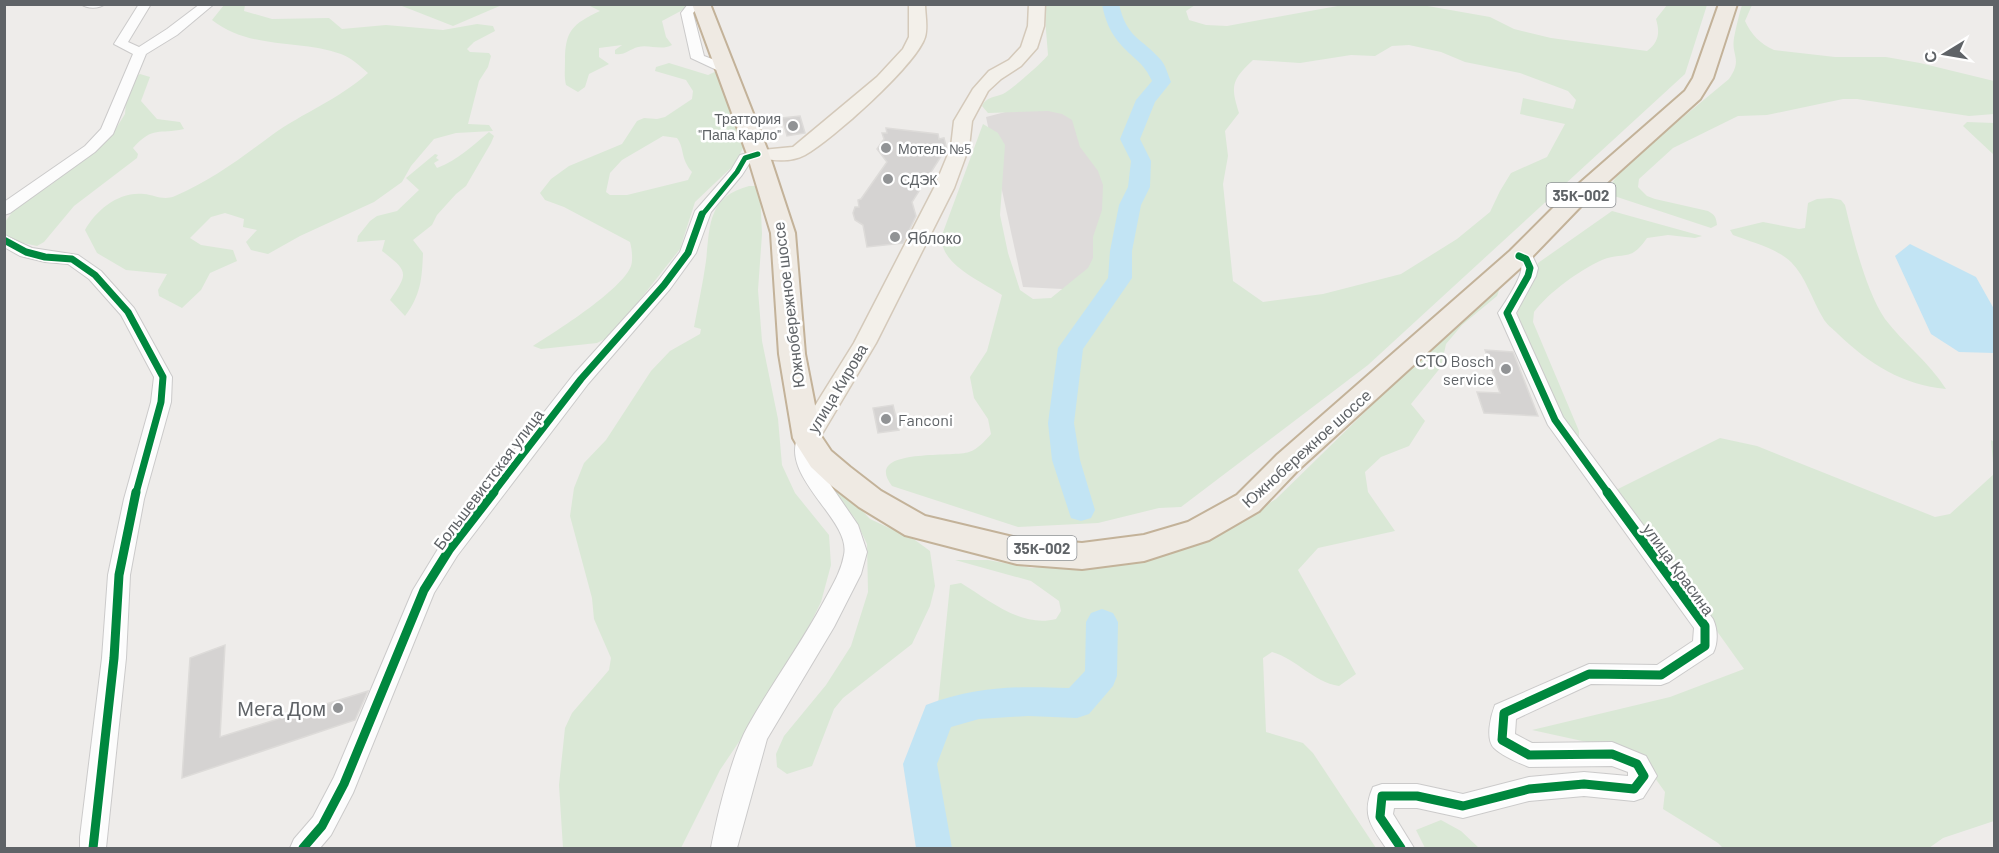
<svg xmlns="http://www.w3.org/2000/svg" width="1999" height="853" font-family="Barlow,sans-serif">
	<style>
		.industrial { fill: #dedbda }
		.green { fill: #dae8d6; fill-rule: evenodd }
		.water { fill: #c2e4f4 }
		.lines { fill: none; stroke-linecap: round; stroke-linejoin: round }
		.river { fill: #c2e4f4; fill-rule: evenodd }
		.building { fill: #d5d3d2; stroke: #dddbd9; stroke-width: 1.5 }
		.minor-casing { stroke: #cbcaca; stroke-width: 2 }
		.major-casing { stroke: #d4c9ba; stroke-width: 3 }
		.highway-casing { stroke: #c3b299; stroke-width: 4 }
		.minor { fill: #fcfcfc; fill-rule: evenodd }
		.major { fill: #f3f0ea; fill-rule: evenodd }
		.highway { fill: #efeae3; fill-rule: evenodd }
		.cycleway-far2-casing { stroke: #fff; stroke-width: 8 }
		.cycleway-far1-casing { stroke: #fff; stroke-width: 10 }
		.cycleway-casing { stroke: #fff; stroke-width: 13 }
		.cycleway-far2 { stroke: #00873e; stroke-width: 5 }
		.cycleway-far1 { stroke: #00873e; stroke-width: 7 }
		.cycleway { stroke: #00873e; stroke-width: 9 }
		.poi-dot { fill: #919395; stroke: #fff; stroke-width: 2 }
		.labels { text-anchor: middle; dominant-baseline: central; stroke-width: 5; stroke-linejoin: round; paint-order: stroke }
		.far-poi-label { font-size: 14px; fill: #5f6367; stroke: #fff; text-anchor: start }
		.shield { fill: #fff; stroke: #8f9295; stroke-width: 1.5 }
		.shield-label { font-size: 15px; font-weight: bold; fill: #5f6367 }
		.poi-label { font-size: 16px; fill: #5f6367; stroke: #fff; text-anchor: start }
		.street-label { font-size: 16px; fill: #5f6367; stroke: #fff }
		.near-poi-label { font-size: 20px; fill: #5f6367; stroke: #fff; text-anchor: end }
	</style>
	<rect width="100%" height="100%" fill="#eeecea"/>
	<!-- industrial -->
	<path class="industrial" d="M1076 94 1115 206 1082 290 1023 287 986 117Z"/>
	<!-- green -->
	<path class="green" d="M407 4H502V5L453 26 402 6Z
		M224 5H245L244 11 272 19 329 18 342 29 386 25 443 30 477 24 493 26 495 31 474 42 467 49 470 52 489 53 491 56 488 67 479 81 468 124 489 125 493 131 456 133 434 139 411 166 402 182 374 202 300 236 268 254 251 250 246 242 257 230 243 227 244 219 225 213 211 217 190 238 201 245 233 250 237 261 210 273 201 290 182 308 159 296 158 290 167 274 126 270 97 253 85 230C96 210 119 191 144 194 155 195 163 201 175 196 211 181 241 158 272 135 304 112 338 100 368 73 360 66 352 58 341 54 298 39 250 50 212 20Z
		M588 5H692L662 21 666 37 672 45C661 51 649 44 638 47 630 49 624 56 615 54V50L622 45 599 48V57L609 64 589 74 585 87 578 92 566 85C564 77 565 69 565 61 565 30 573 24 600 11Z
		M1044 5H1195L1186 11 1189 20 1206 25 1227 26 1343 5H1422L1490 17 1514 29 1551 38 1647 51C1659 42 1660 33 1656 19L1667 5H1707L1685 74 1368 365 1181 507 1159 508 1098 523 1018 527 892 486C862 447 952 458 969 452 978 449 985 441 991 434L988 419 974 398 970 377 987 351 1002 295C981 281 938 264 942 235L983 124 998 133 1005 145 1000 215 1008 253 1020 290 1033 299 1051 298 1088 268 1093 258V237L1102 210 1103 185 1098 171 1080 147 1072 120 1062 114 1048 111 988 113 982 106C986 97 995 97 1003 94 1011 90 1042 63 1048 55ZM1409 45 1441 52 1465 62 1520 73 1568 91 1576 100 1573 109 1523 98 1520 114 1565 124 1547 157 1511 173 1500 191 1490 212 1457 239 1401 274 1323 294 1263 302 1233 281 1223 184 1228 156 1225 131 1239 113C1230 85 1232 80 1253 60L1300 63 1351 55 1375 56 1392 46Z
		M1742 5H1752L1745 21C1751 34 1760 44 1774 50L1835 57H1886L1920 63 1994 81V114L1969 116 1857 99H1843L1767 115 1738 116 1673 148 1639 179 1638 187 1647 196 1655 199 1708 211C1715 215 1716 217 1717 225L1711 228 1605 193 1624 166 1729 79C1743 59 1731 56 1734 38 1736 27 1739 15 1742 5Z
		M669 63 708 75 719 70 744 146 735 164 695 202 680 249 612 335 597 343 541 349 533 346C555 332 622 290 631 266 633 260 632 249 630 242L564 207 545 200 540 193 551 179 569 166 622 144 637 121 644 118 657 119 665 117 692 99 693 91 686 80 655 71 656 67ZM663 136 677 138C685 149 680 158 692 172L688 180 627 195H610L606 192 610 173 622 160Z
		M140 74 150 77 141 101 157 119 180 122 184 129C158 135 154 125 133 148L138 154 137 158 74 206 44 242 37 246 9 240 5 237V222L15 208 52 184 115 130 125 114 126 100 135 77Z
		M1967 122 1994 123V155L1963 126Z
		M489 132 494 136 491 143 466 186 456 194 437 215 432 225 413 240 423 253C422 278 421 295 405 316L390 300C409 273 408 271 382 251L385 240 357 242 358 236 370 221 377 216 397 211 419 190 406 178 435 154 438 155 436 158 439 160 434 163 437 168C458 160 472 146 489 132Z
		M749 186H757L760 190 762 234 758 290 762 341 778 419 782 465 795 493 829 535 831 565 821 602 788 669 720 770 681 848H563L559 785 565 728 572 713 609 670 611 658 594 619 592 598 570 516 574 488 584 463 606 440 651 371 670 351 700 334 701 329 694 327C698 305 703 283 706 261 710 227 707 197 749 186Z
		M1831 198 1841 200 1845 205C1853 238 1866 291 1885 319 1904 344 1929 362 1946 389 1903 385 1869 364 1838 334 1833 329 1826 324 1823 318 1812 300 1806 277 1791 262 1776 248 1751 242 1733 235L1730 230 1763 222 1799 229 1805 228 1808 203 1817 199Z
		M1612 211 1702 236 1695 238 1668 235 1647 238C1630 263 1624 251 1602 260 1580 270 1549 292 1534 312L1533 322 1579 431V438L1569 436 1560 420 1517 314 1538 263Z
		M1504 276 1497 296 1462 325 1446 344 1441 367 1411 404 1425 421 1409 446 1381 457 1365 472 1368 492 1395 531 1318 548 1298 570 1356 674 1339 686C1313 682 1297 659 1272 652L1263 658 1266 732 1303 743 1313 753 1376 848H916L928 804 950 585 961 583C989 600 1021 628 1056 619L1061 611 1059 601 1031 581 955 560H988L1032 568 1205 542 1276 499Z
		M1720 438 1757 446 1935 517 1950 514 1994 474 1991 440 1994 442V821L1943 838 1929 848H1723L1718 843 1663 809 1665 792 1637 753 1532 730 1670 697 1744 669 1616 490Z
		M833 479 870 519 915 540 930 551 935 586 930 606 912 644 843 698 834 709 812 766 787 774 777 767 776 754 784 736 826 685 851 646 868 592 867 544 854 517 829 493 824 483Z
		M1441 820 1461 831 1479 848H1425L1416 830Z"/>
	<!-- water -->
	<path class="water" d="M1910 244 1976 277 1994 309V353L1959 352 1931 334 1895 256Z"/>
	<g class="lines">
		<!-- river -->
		<path class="river" d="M1102 4H1119C1127 39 1141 37 1161 60 1166 66 1168 75 1171 82L1155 102 1140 139 1151 161 1150 187 1141 205 1132 251V278L1083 349 1074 423 1080 460 1095 510 1091 518 1081 521 1071 518 1052 460 1048 423 1058 348 1108 278 1110 251 1119 205 1128 187 1131 161 1120 139 1136 100 1152 81C1144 63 1135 60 1122 46 1111 34 1105 21 1102 4Z
			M1102 609 1113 613 1118 622 1117 676 1113 686 1089 714 1077 718 1028 716 979 719 951 727 937 764 952 848H916L903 764 926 705C978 686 1015 686 1069 688L1085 671 1086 622 1091 613Z"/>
	</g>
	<!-- building -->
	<path class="building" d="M800 116 805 133 787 136 782 118Z
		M886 128 938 134 939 139 944 138 947 150H945L912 202 916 216 903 243 867 247 863 225 855 220 853 213 855 207H859L858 200 861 199 887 162 877 149 884 139 882 133H887Z
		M1485 350 1513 352 1538 416 1484 413 1477 392 1500 393Z
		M893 405 899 430 878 433 873 408Z
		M225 645 220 737 368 691 355 720 182 778 190 658Z"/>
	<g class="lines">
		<!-- minor casing -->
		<g class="minor-casing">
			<path id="minor" d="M81 4H105C99 9 87 9 81 4Z
				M139 4H151L128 42 139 47 167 29 200 4H214L177 35 146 54 113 134 95 152 10 213 4 215V202L85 146 101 129 133 54 114 44Z
				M688 4H701L693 13 704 56 731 66 733 69 731 72H721L691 58 681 13Z
				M758 150 765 154 763 157 751 161 742 175 711 212 696 253 670 289 588 384 457 556 434 593 353 793 331 835 320 848H290L294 839 313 817 334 777 413 590 441 544 574 374 658 281 680 252 695 211 731 170 740 155Z
				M4 235 32 248 78 255 101 271 134 308 172 377 171 402 144 499 130 575 126 658 106 848H80V837L102 658 108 575 124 499 151 402 154 377 121 315 89 279 68 264 45 262 20 256 4 247Z
				M1519 251 1532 255 1538 268 1536 276 1516 313 1563 417 1713 619C1718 630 1718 643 1713 653L1669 682 1661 685 1591 684 1516 719 1515 734 1532 743 1612 742 1646 756 1657 776 1643 798 1634 801 1584 796 1529 801 1463 818 1417 808H1394L1393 814 1414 848H1386C1371 826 1361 815 1373 787L1382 784H1417L1463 794 1529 777 1584 772 1628 776V772L1612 766 1529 767C1519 763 1502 756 1494 748 1485 739 1491 715 1495 705L1589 664 1657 665 1693 641 1694 628 1548 425 1498 313C1504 304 1524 275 1521 266 1519 261 1514 260 1511 256Z
				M807 430 814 432 817 437 815 452 821 471 858 525 867 552 861 574 834 627 767 739 737 848H711C717 816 732 754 748 726 772 683 801 644 824 601 832 586 841 572 844 555 852 519 775 475 800 432Z"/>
		</g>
		<!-- major casing -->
		<g class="major-casing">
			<path id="major" d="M909 4H925C925 14 928 27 925 37 917 64 831 141 805 155 792 162 775 161 761 158L758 154 761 150 793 147 877 77 903 49 909 37Z
				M1029 4H1045L1044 26 1037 48 1021 66 1001 79 988 91 972 121 969 147 954 188 876 343 816 444 807 447 798 444 795 438 854 343 934 188 951 147 954 121 973 89 989 71 1009 60 1021 47 1028 26Z"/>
		</g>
		<!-- highway casing -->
		<g class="highway-casing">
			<path id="highway" d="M692 4H710L769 154 795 233 805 354 821 436 831 451 850 467 881 491 925 516 1017 538 1082 543 1144 535 1188 522 1237 495 1277 455 1510 251 1565 196 1685 91 1693 78 1719 4H1737L1713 78 1700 99 1581 206 1528 261 1297 471 1259 511 1209 540 1144 561 1082 569 1017 564 905 535 859 507 828 483 811 467 797 445 793 438 779 354 771 233 747 154Z"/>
		</g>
		<!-- minor -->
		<use href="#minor" class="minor"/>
		<!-- major -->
		<use href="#major" class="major"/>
		<!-- highway -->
		<use href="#highway" class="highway"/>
		<!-- cycleway-far2 casing -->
		<g class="cycleway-far2-casing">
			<path id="cycleway-far2" d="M702 215 737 172 745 158 758 154"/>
		</g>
		<!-- cycleway-far1 casing -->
		<g class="cycleway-far1-casing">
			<path id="cycleway-far1" d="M4 240 26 252 45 257 72 259 95 275 128 312 163 377 161 402 136 493
				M1519 256 1526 259 1530 268 1528 276 1507 313 1555 420 1608 493
				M493 493 581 379 664 285 688 253 702 214"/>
		</g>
		<!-- cycleway casing -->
		<g class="cycleway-casing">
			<path id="cycleway" d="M93 848 114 658 119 575 136 492
				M303 848 322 826 344 784 424 590 449 550 494 492
				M1401 848 1380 817 1382 796H1417L1463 806 1529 789 1584 784 1634 789 1644 776 1637 764 1612 754 1529 755 1502 740 1504 713 1589 674 1661 675 1705 646V626L1607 492"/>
		</g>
		<!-- cycleway-far2 -->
		<use href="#cycleway-far2" class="cycleway-far2"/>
		<!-- cycleway-far1 -->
		<use href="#cycleway-far1" class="cycleway-far1"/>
		<!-- cycleway -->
		<use href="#cycleway" class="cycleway"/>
	</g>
	<!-- markers -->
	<g class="poi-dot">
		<circle cx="793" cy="126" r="6"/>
		<circle cx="886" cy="148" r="6"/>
		<circle cx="888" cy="179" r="6"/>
		<circle cx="895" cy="237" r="6"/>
		<circle cx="1506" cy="369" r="6"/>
		<circle cx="886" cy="419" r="6"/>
		<circle cx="338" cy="708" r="6"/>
	</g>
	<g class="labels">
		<!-- far-poi labels -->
		<g class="far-poi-label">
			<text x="781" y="118" text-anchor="end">Траттория<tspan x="781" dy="16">"Папа Карло"</tspan></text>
			<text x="898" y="148">Мотель №5</text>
			<text x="900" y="179">СДЭК</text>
		</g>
		<!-- shield labels -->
		<g class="shield">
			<rect x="1546.5" y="183" width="69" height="24" rx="4.5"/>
			<rect x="1007.5" y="536" width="69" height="24" rx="4.5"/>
		</g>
		<g class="shield-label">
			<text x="1581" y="195">35К-002</text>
			<text x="1042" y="548">35К-002</text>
		</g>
		<!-- poi labels -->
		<g class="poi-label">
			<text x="907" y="237">Яблоко</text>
			<text x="1494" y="360" text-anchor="end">СТО Bosch<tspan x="1494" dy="18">service</tspan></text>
			<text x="898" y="419">Fanconi</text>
		</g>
		<!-- street labels -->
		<g class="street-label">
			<text transform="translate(788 305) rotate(-97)">Южнобережное шоссе</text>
			<text transform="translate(837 388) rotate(-59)">улица Кирова</text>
			<text transform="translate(1306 448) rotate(-42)">Южнобережное шоссе</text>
			<text transform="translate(488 479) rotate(-53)">Большевистская улица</text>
			<text transform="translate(1679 569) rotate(54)">улица Красина</text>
		</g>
		<!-- near-poi labels -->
		<g class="near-poi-label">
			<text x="326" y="708">Мега Дом</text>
		</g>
	</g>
	<!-- border -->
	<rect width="1999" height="853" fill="none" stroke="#5f6367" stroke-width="12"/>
	<!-- north arrow -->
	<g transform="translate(1945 54) rotate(259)" stroke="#ffffff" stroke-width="4.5" paint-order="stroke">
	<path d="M0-4.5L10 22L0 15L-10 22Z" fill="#5f6367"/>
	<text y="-9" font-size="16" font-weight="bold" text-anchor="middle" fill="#5f6367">С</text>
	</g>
</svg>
